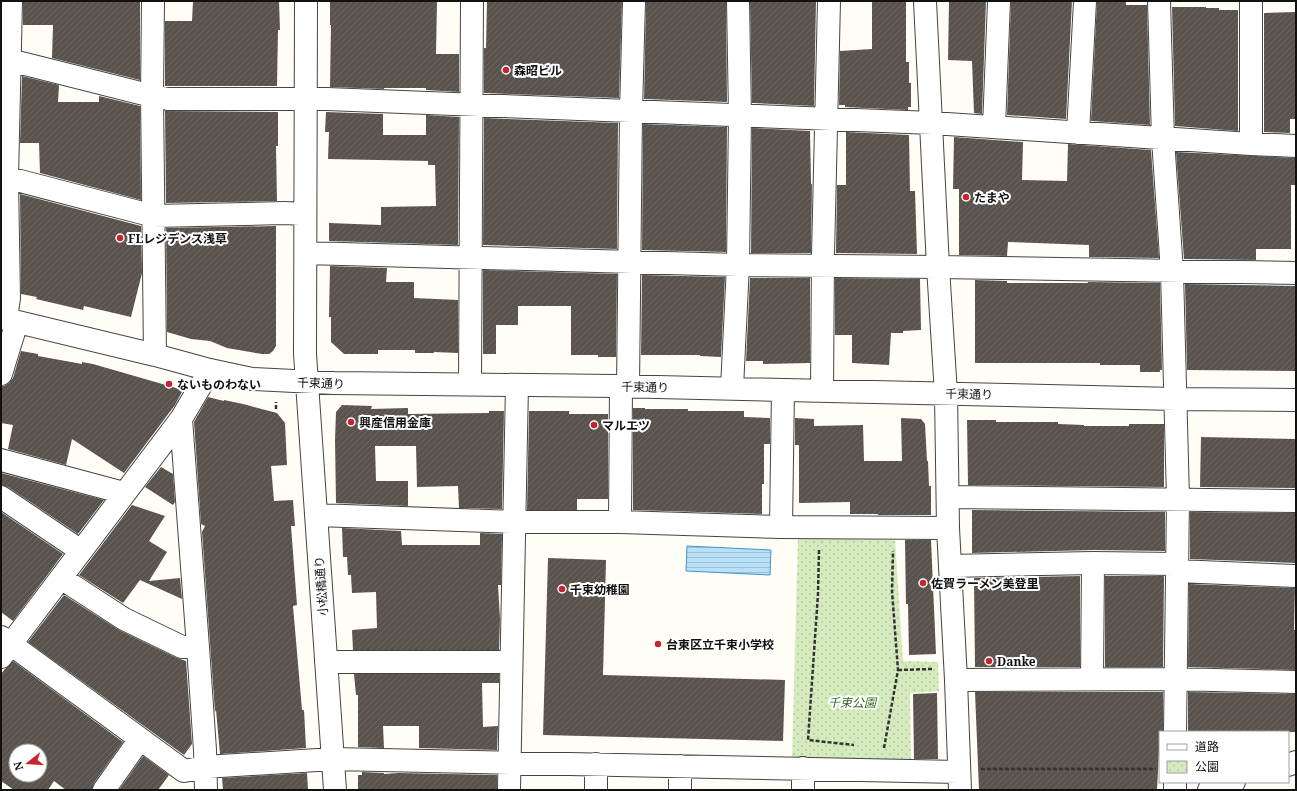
<svg xmlns="http://www.w3.org/2000/svg" width="1297" height="791" font-family="'Noto Serif','Noto Sans JP',serif">
	<style>
		.park { fill: url(#park-dots) }
		.water { fill: url(#water-rules); stroke: #3f96cf }
		.building { fill: url(#building-hatch); fill-rule: evenodd }
		.lines { fill: none; stroke-linecap: round; stroke-linejoin: round }
		.minor-casing { stroke: #444; stroke-width: 24 }
		.path { stroke: #333; stroke-width: 2.5; stroke-dasharray: 4 2; stroke-linecap: butt }
		.minor { stroke: #fff; stroke-width: 22 }
		.poi-dot { fill: #c4262e; stroke: #fff; stroke-width: 1.5 }
		.labels { text-anchor: middle; dominant-baseline: central; stroke-width: 4; stroke-linejoin: round; paint-order: stroke }
		.poi-label { font-size: 12px; font-weight: bold; fill: #111; stroke: #fff; text-anchor: start }
		.street-label { font-size: 12px; fill: #111; stroke: #fff }
		.park-label { font-size: 12px; font-style: italic; fill: #2f6b1f; stroke: #fff }
	</style>
	<defs>
		<pattern id="park-dots" width="8" height="8" patternUnits="userSpaceOnUse"><rect width="8" height="8" fill="#d5ebbd"/><path d="M2 2h.1M6 6h.1" fill="none" stroke="#b6c8a1" stroke-width="1.8" stroke-linecap="round"/></pattern>
		<pattern id="water-rules" width="6" height="5" patternUnits="userSpaceOnUse"><rect width="6" height="5" fill="#b9e0f7"/><path d="M0 2.5h6" fill="none" stroke="#9ebfd3"/></pattern>
		<pattern id="building-hatch" width="6" height="6" patternUnits="userSpaceOnUse"><rect width="6" height="6" fill="#5a524d"/><path d="M-1 1l2-2M0 6l6-6M5 7l2-2" fill="none" stroke="#6d6662"/></pattern>
	</defs>
	<rect width="100%" height="100%" fill="#fffdf5"/>
	<!-- park -->
	<path class="park" d="M798 538 895 540 903 661 938 662 939 691 910 693 911 761 792 758Z"/>
	<!-- water -->
	<path class="water" d="M687 546 771 550 770 575 686 571Z"/>
	<!-- building -->
	<path class="building" d="M23 1H140V80L52 58 53 25H23Z
		M193 1H279L280 30H278L277 86H165V21H192Z
		M330 1H437L436 54H459V92L426 90V88H384V89L330 87 331 25H330Z
		M487 1 586 2V1H622L619 98 484 93V48H486Z
		M646 1H726L727 102 644 99Z
		M750 1H816L814 106 752 103Z
		M872 1H906V62H909V83H911V107H908V110L845 107V105H839L840 51 872 49Z
		M949 1H986L982 114 974 113 972 61 948 60Z
		M1011 1H1072L1066 119 1007 115Z
		M1097 1 1126 2V5H1147L1150 125 1091 121Z
		M1172 7H1206V8H1219V10H1238V131L1175 126Z
		M1296 12V119H1290V133L1264 132V13Z
		M22 76 59 85 58 102H99V96L140 106 141 200 40 173 39 143H20Z
		M165 111 278 112V146H276L277 201 166 203Z
		M326 112 383 114V135H426V115L459 117 458 245 329 241V223L381 225V207L436 206 435 165H428V161L328 159 329 132H325Z
		M484 118 618 123 617 249 483 245Z
		M643 124 727 127 726 252 642 250Z
		M752 128 810 131 811 182V184H812L811 253H751Z
		M846 132 909 135 910 191H915L917 254 836 253 837 185H846Z
		M954 137 1023 142 1022 180 1067 181 1068 144 1151 150 1159 258 1089 257V245L1008 242 1007 256 959 255V189H953Z
		M1176 152 1296 158V185H1291V249H1256V260L1184 259Z
		M20 194 141 226 142 273 131 317 84 306 83 310 36 299 37 297 21 294Z
		M276 226V346L273 351 269 354H262L227 348 210 341 191 339 167 332 166 228Z
		M330 266 387 268 386 282H414V298L458 300V353L434 352V353H415V350H378V354H344L331 342V317H329Z
		M483 270 617 274 616 357H598V355H571V306H518V325H496V354H483Z
		M642 275 725 277 721 357 700 356V355H641Z
		M750 278H810V363L763 364V361H746Z
		M835 278 920 279 921 330 903 331V333H891L889 365 852 363V335H835Z
		M975 280 1007 281V283H1088V282L1160 283 1162 370H1160V372H1140V365H1100V363H975Z
		M1185 284 1296 286V371L1187 370Z
		M21 351 38 354V356L82 364V362L93 364 183 390 175 405 124 473 72 439 66 465 8 449 13 425 1 423V386H4L9 383 13 378Z
		M208 397 224 401V400L243 404 277 413 285 423 287 465 271 466 274 501 293 500 295 526H291L297 605 293 606 302 710H304L306 748 220 754 216 710 215 712 202 532 205 526 201 524 194 422Z
		M342 405 372 406 371 409 408 408V414L489 413V411H504L502 509 459 508 458 486 417 487 416 446H375L376 481H408V506L336 503 335 440 336 412Z
		M633 408H645V409H688V411H744V417L770 418V444H764V484H762V514L633 510Z
		M529 411H569V414H608V499H577V510H527Z
		M795 418 814 419V426L863 425 864 461H902L901 418 921 419 925 424 927 461H928L929 486H931V515H878V514H850V502L799 503V445H795Z
		M967 420H996V422H1058V424L1084 425V426H1129V424H1164V487L968 485Z
		M1201 437 1296 439V488L1200 487Z
		M161 467 173 474 175 502 173 505 145 487Z
		M1 473 104 500 78 534 8 487 1 485Z
		M132 505 165 516 149 541 167 552 149 581 180 578 182 599 140 580 123 603 79 575Z
		M972 510 1165 512V551L1093 550 972 553Z
		M1 512 63 554 13 621 1 612Z
		M1190 512 1296 513V563L1190 559Z
		M342 528 401 531 402 545H480V533L502 534 501 585H498L500 619 499 650H353L352 630 377 628 376 592 352 593 351 575H348L347 557H343Z
		M905 540H931L936 654 909 655 908 604H906Z
		M548 558 606 560 603 675 785 680 783 741 543 735Z
		M1080 576V667H975L974 578Z
		M1105 576H1164L1163 667H1105Z
		M1189 584 1295 588 1294 630H1296V670L1188 667Z
		M64 595 119 630 177 658 186 661 192 744 184 755 28 642Z
		M13 661 123 742 94 783 92 790H66L54 781 48 790H14L1 781V674L5 669ZM16 751H40V775H16Z
		M354 674H499V683H482L483 727 498 726 497 750 419 748V726H383L384 748 358 747V695H356Z
		M975 692H1163V732H1160L1157 790H979Z
		M1188 692 1296 694V732H1188Z
		M937 693 938 759H914L913 694Z
		M143 756 169 775 158 790H119Z
		M362 772 384 773V774L398 773 497 775V790H358V775H362Z
		M307 773 308 790H223L222 778Z"/>
	<g class="lines">
		<!-- minor casing -->
		<g class="minor-casing">
			<path id="minor" d="M153 1 152 96 155 355
				M306 1 305 354 335 790
				M925 1 938 267 946 394 948 528 956 680 960 790
				M1159 1 1163 139 1172 272 1178 499 1175 732
				M1 58 152 96 168 99H327L932 123 1251 144 1296 146
				M994 127 999 1
				M1078 133 1085 1
				M1251 144V1
				M1 176 154 216 284 213 305 214
				M306 253 738 265 938 267 1296 273
				M1 318 155 355 210 370 252 379 334 383 615 386 1175 399 1296 400
				M6 319 9 298 7 178 11 1
				M1 374 17 322
				M470 384 472 1
				M628 387 631 112 634 1
				M732 388 738 265 740 116 738 1
				M822 391 823 255 829 1
				M181 419 198 647 205 750 206 790
				M1 460 124 493
				M1 497 81 551
				M948 497 1296 501
				M317 515 514 522H620L781 527 948 528
				M620 522 621 387
				M781 527 783 390
				M950 566 1093 563 1177 564
				M1177 571 1296 576
				M61 578 124 619 182 647H198
				M1 637 184 771 205 767 333 759 959 772
				M1 657 181 419 210 370
				M326 662H511
				M1092 679 1093 563
				M956 680 1175 679 1296 682
				M1288 765 1296 762
				M680 766V790
				M803 768V790
				M104 790 140 739
				M509 790 517 385
				M596 790V764
				M1175 790V782
				M1209 790 1234 782"/>
		</g>
		<!-- path -->
		<path class="path" d="M276 409V402
			M819 550 818 594 808 740 854 745
			M898 670 932 669
			M884 748 898 670 892 591 893 551
			M981 769H1156"/>
		<!-- minor -->
		<use href="#minor" class="minor"/>
	</g>
	<!-- markers -->
	<g class="poi-dot">
		<circle cx="506" cy="70" r="4"/>
		<circle cx="966" cy="197" r="4"/>
		<circle cx="120" cy="238" r="4"/>
		<circle cx="169" cy="384" r="4"/>
		<circle cx="351" cy="422" r="4"/>
		<circle cx="594" cy="425" r="4"/>
		<circle cx="923" cy="583" r="4"/>
		<circle cx="562" cy="589" r="4"/>
		<circle cx="658" cy="644" r="4"/>
		<circle cx="989" cy="661" r="4"/>
	</g>
	<g class="labels">
		<!-- poi labels -->
		<g class="poi-label">
			<text x="514" y="70">森昭ビル</text>
			<text x="974" y="197">たまや</text>
			<text x="128" y="238">FLレジデンス浅草</text>
			<text x="177" y="384">ないものわない</text>
			<text x="359" y="422">興産信用金庫</text>
			<text x="602" y="425">マルエツ</text>
			<text x="931" y="583">佐賀ラーメン美登里</text>
			<text x="570" y="589">千束幼稚園</text>
			<text x="666" y="644">台東区立千束小学校</text>
			<text x="997" y="661">Danke</text>
		</g>
		<!-- street labels -->
		<g class="street-label">
			<text transform="translate(321 383) rotate(2)">千束通り</text>
			<text transform="translate(645 387) rotate(1)">千束通り</text>
			<text transform="translate(969 394) rotate(1)">千束通り</text>
			<text transform="translate(321 586) rotate(-94)">小松橋通り</text>
		</g>
		<!-- park labels -->
		<g class="park-label">
			<text x="852" y="702">千束公園</text>
		</g>
	</g>
	<!-- border -->
	<rect width="1297" height="791" fill="none" stroke="#111111" stroke-width="4"/>
	<!-- legend -->
	<rect x="1159" y="731" width="130" height="52" fill="#ffffff" stroke="#a0a0a0"/>
	<rect x="1167" y="744" width="20" height="6" fill="#ffffff" stroke="#a0a0a0"/>
	<text x="1195" y="751" font-size="12" fill="#111111">道路</text>
	<rect x="1167" y="761" width="20" height="12" fill="url(#park-dots)" stroke="#a0a0a0"/>
	<text x="1195" y="771" font-size="12" fill="#111111">公園</text>
	<!-- north arrow -->
	<g transform="translate(28 763) rotate(253)"><circle r="19" fill="#ffffff" stroke="#a0a0a0"/>
	<path d="M0-3L7 15L0 10L-7 15Z" fill="#c4262e"/>
	<text y="-6" font-size="11" font-weight="bold" text-anchor="middle" fill="#111111">N</text>
	</g>
</svg>
